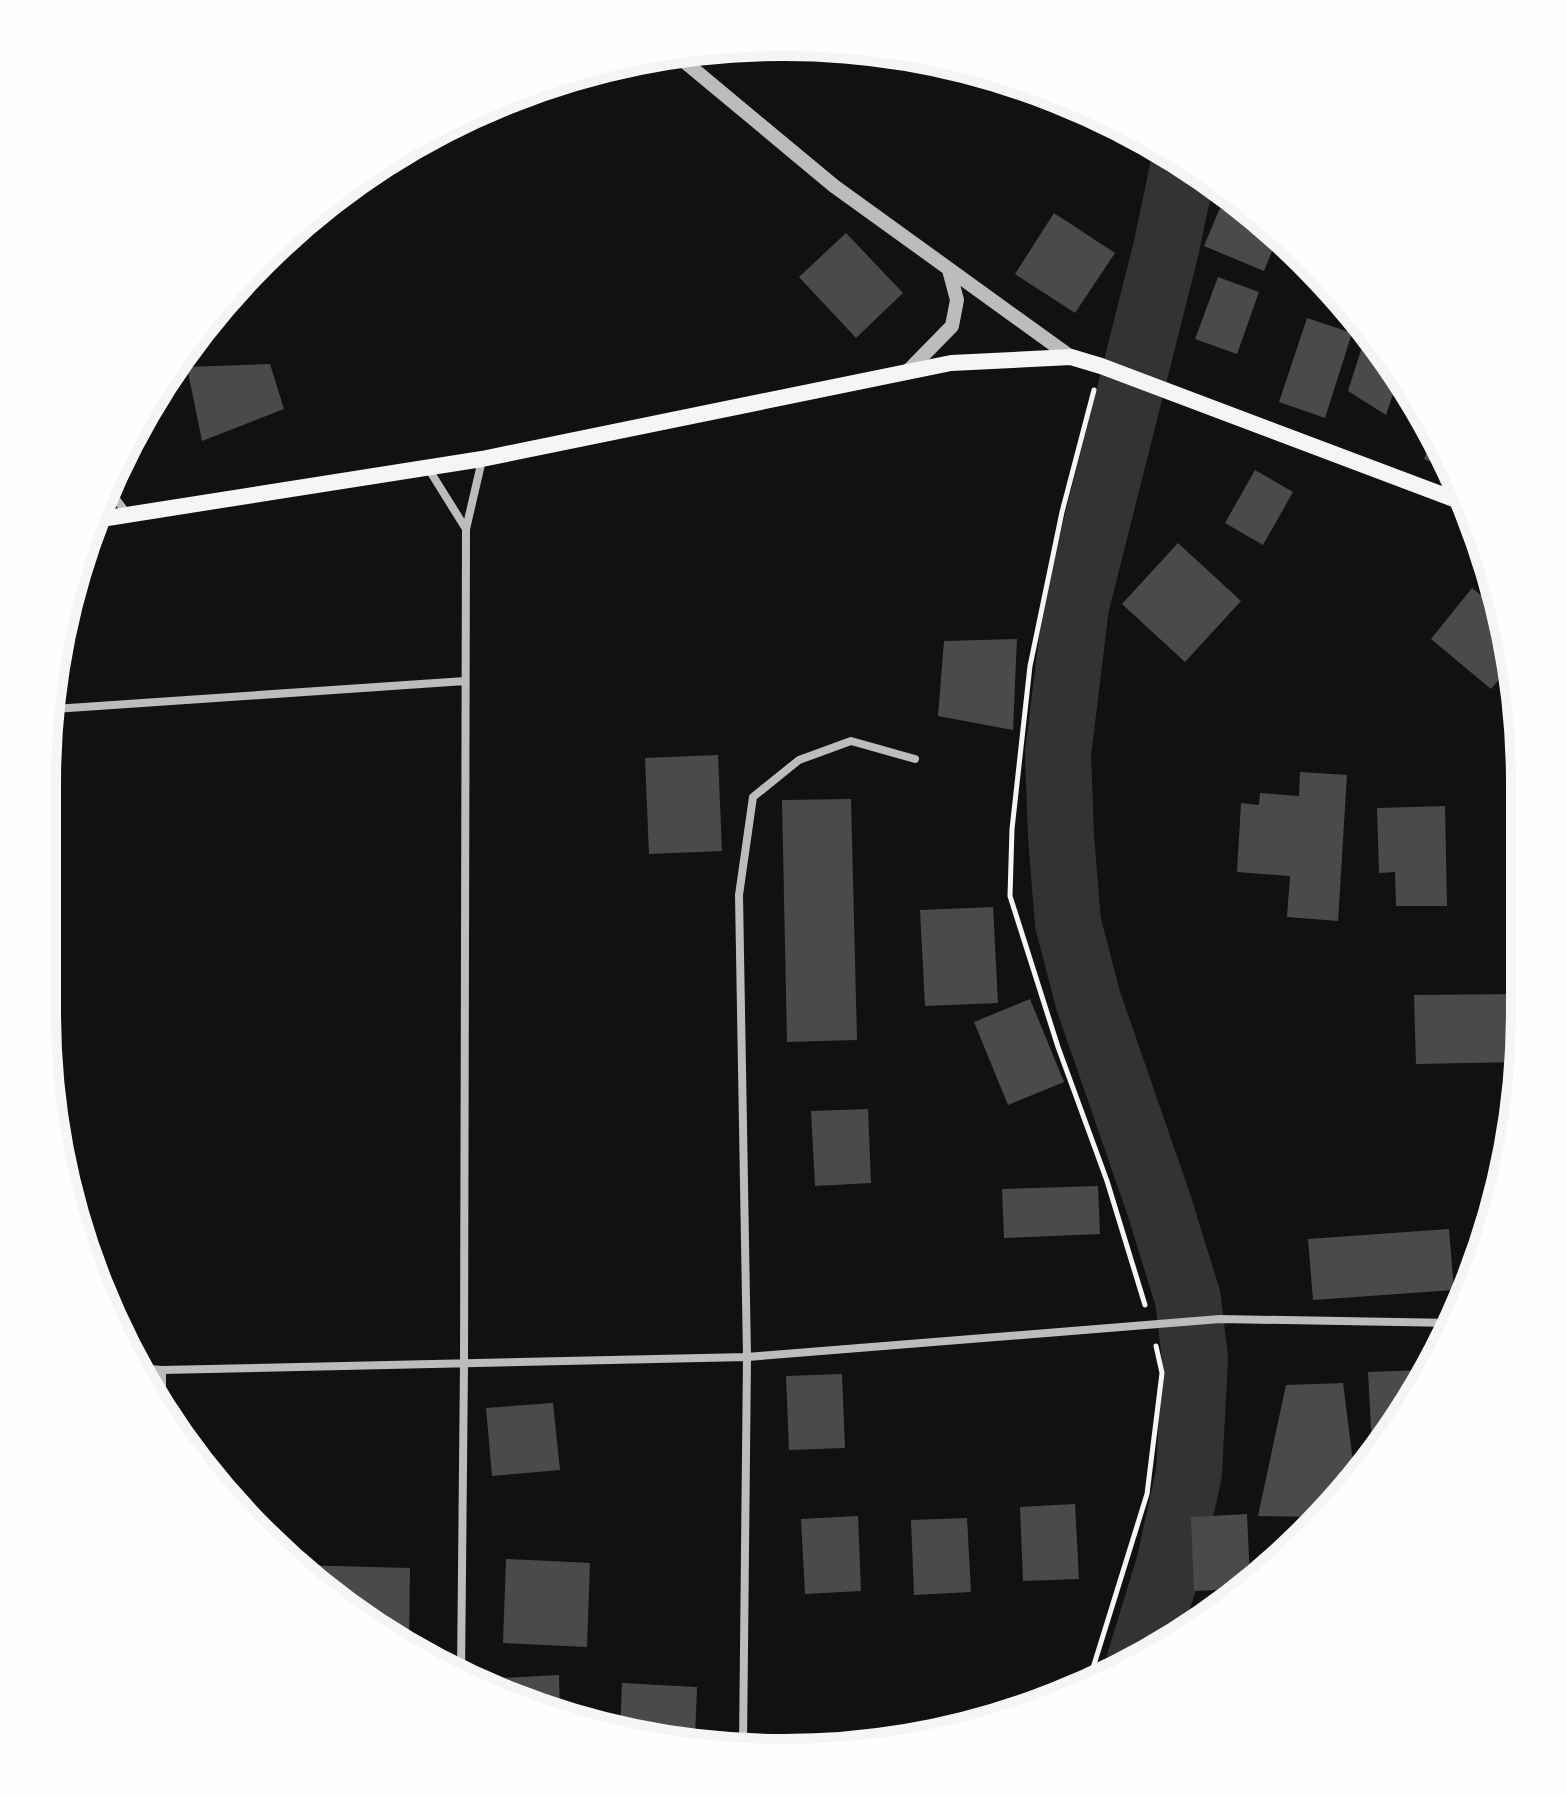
<svg xmlns="http://www.w3.org/2000/svg" width="1567" height="1795" font-family="'IBM Plex Sans',sans-serif">
	<style>
		.lines { fill: none; stroke-linecap: round; stroke-linejoin: round }
		.river { stroke: #333; stroke-width: 66 }
		.building { fill: #4a4a4a }
		.path { stroke: #f5f5f5; stroke-width: 5 }
		.minor { stroke: #bcbcbc; stroke-width: 8 }
		.tertiary { stroke: #bcbcbc; stroke-width: 14 }
		.secondary { stroke: #f5f5f5; stroke-width: 16 }
		.rim { fill: none; stroke: #f5f5f5; stroke-width: 10 }
	</style>
	<rect width="100%" height="100%" fill="#111"/>
	<g class="lines">
		<!-- river -->
		<path class="river" d="M1140 1660 1169 1565 1189 1473 1195 1359 1188 1299 1159 1205 1088 1000 1068 923 1061 837 1058 754 1076 606 1166 249 1184 163"/>
	</g>
	<!-- building -->
	<path class="building" d="M1220 208 1272 230 1278 236 1264 271 1204 246Z
		M1054 213 1115 253 1075 313 1015 274Z
		M846 233 903 293 856 338 799 277Z
		M1305 261 1335 289V290L1300 273Z
		M1218 277 1259 292 1237 354 1195 339Z
		M1307 318 1352 333 1325 418 1279 402Z
		M1367 331 1399 376 1386 415 1348 391Z
		M270 364 284 409 202 441 187 367Z
		M1435 433 1444 452 1452 470 1424 459Z
		M1255 470 1293 492 1263 545 1225 523Z
		M1178 543 1241 601 1185 662 1122 604Z
		M1472 588 1499 610 1510 666 1491 689 1431 639Z
		M1017 639 1013 730 938 716 944 641Z
		M718 755 722 851 649 854 645 758Z
		M1300 772 1347 775 1338 921 1287 917 1290 876 1237 872 1241 803 1259 805 1260 793 1299 796Z
		M851 799 857 1040 787 1042 782 800Z
		M1445 806 1447 906H1396L1395 872 1379 873 1377 808Z
		M993 907 998 1003 925 1006 920 910Z
		M1520 994V1062L1416 1064 1414 995Z
		M1030 999 1064 1082 1008 1105 974 1022Z
		M868 1109 871 1183 815 1186 811 1111Z
		M1098 1186 1100 1234 1004 1238 1002 1189Z
		M1449 1229 1454 1290 1313 1300 1308 1239Z
		M1424 1370 1425 1377 1400 1424 1382 1446H1372L1368 1372Z
		M842 1374 845 1448 789 1450 786 1376Z
		M1343 1383 1355 1478 1323 1517 1258 1516 1286 1385Z
		M553 1403 560 1470 492 1476 486 1408Z
		M1075 1504 1079 1579 1023 1581 1020 1507Z
		M1247 1514 1250 1580 1238 1589 1194 1591 1191 1517Z
		M858 1516 861 1591 805 1594 801 1519Z
		M967 1518 971 1592 914 1595 911 1520Z
		M506 1559 590 1563 587 1647 503 1643Z
		M295 1565 410 1568 409 1644 332 1600Z
		M559 1675 560 1715 503 1698 502 1678Z
		M622 1683 697 1687 695 1738 620 1733Z"/>
	<g class="lines">
		<!-- path -->
		<path class="path" d="M1094 390 1062 512 1030 666 1012 829 1010 896 1058 1047 1107 1181 1145 1305
			M1088 1684 1147 1494 1162 1373 1156 1346"/>
		<!-- minor -->
		<path class="minor" d="M428 468 466 529
			M111 492 127 514
			M54 709 465 681
			M138 1368 162 1370
			M162 1405V1370L747 1357 1220 1319 1454 1323
			M461 1674 464 1364 466 529 482 460
			M743 1746 747 1357 739 895 753 797 799 760 851 741 915 759"/>
		<!-- tertiary -->
		<path class="tertiary" d="M673 52 834 186 1071 357
			M906 373 952 326 957 300 949 270"/>
		<!-- secondary -->
		<path class="secondary" d="M101 519 482 459 951 363 1071 357 1101 366 1467 504"/>
	</g>
	<!-- crop -->
	<path d="M0 0H1567V1795H0ZM783 56H784A727 727 0 0 1 1511 783V1012A727 727 0 0 1 784 1739H783A727 727 0 0 1 56 1012V783A727 727 0 0 1 783 56Z" fill="#fefefe" fill-rule="evenodd"/>
	<path class="rim" d="M783 56H784A727 727 0 0 1 1511 783V1012A727 727 0 0 1 784 1739H783A727 727 0 0 1 56 1012V783A727 727 0 0 1 783 56Z"/>
</svg>
